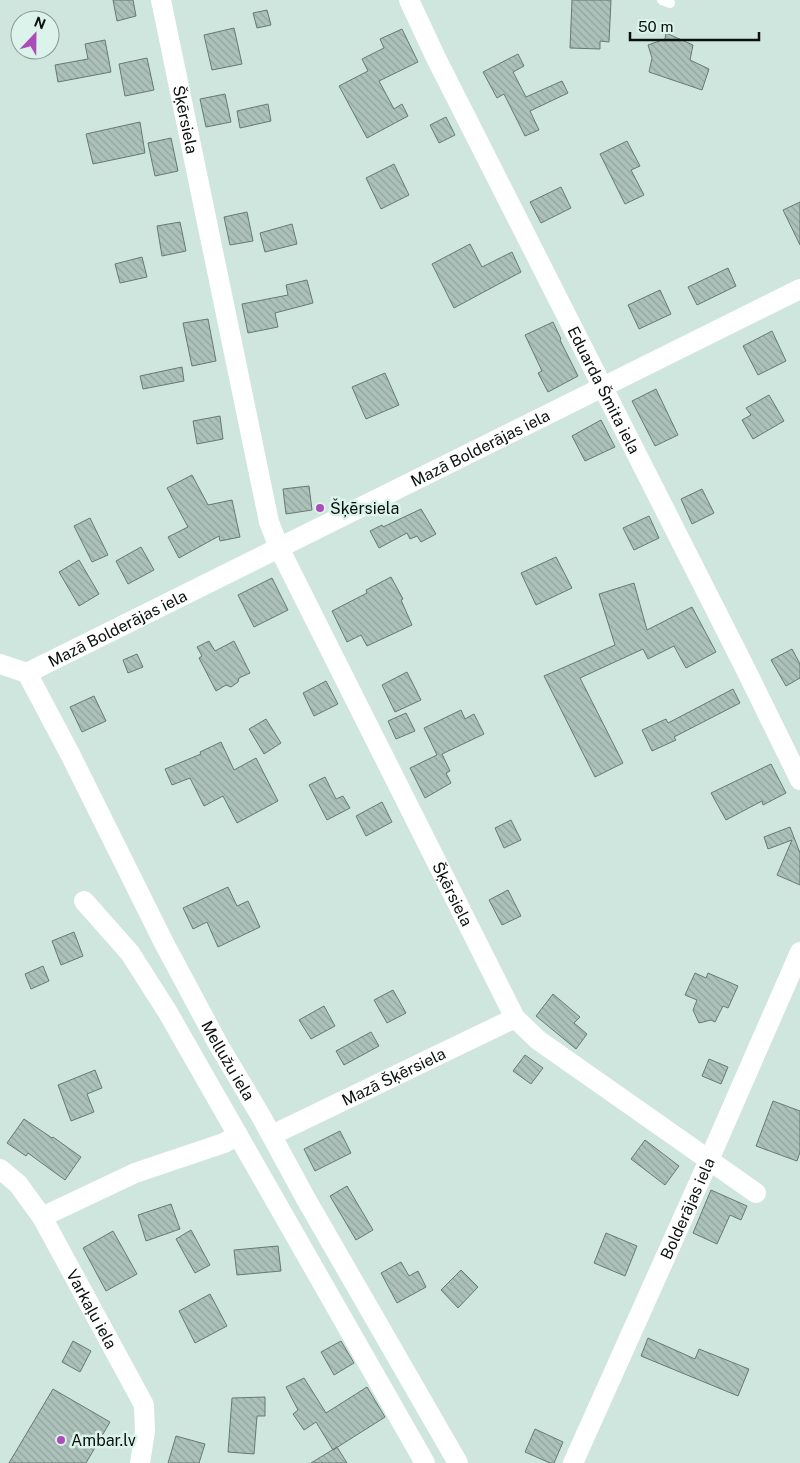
<svg xmlns="http://www.w3.org/2000/svg" width="800" height="1463" font-family="'Public Sans',sans-serif">
	<style>
		.building { fill: url(#building-back-hatch); stroke: #657a73 }
		.lines { fill: none; stroke-linecap: round; stroke-linejoin: round }
		.service { stroke: #fff; stroke-width: 10 }
		.minor { stroke: #fff; stroke-width: 20 }
		.poi-dot { fill: #aa4db8; stroke: #dcf3eb; stroke-width: 2 }
		.labels { text-anchor: middle; dominant-baseline: central; stroke-width: 5; stroke-linejoin: round; paint-order: stroke }
		.street-label { font-size: 16px; fill: #09100e; stroke: #dcf3eb }
		.poi-label { font-size: 16px; fill: #09100e; stroke: #dcf3eb; text-anchor: start }
	</style>
	<defs>
		<pattern id="building-back-hatch" width="6" height="6" patternUnits="userSpaceOnUse" patternTransform="scale(1.25)"><rect width="6" height="6" fill="#abc1b9"/><path d="M-1 5l2 2M0 0l6 6M5-1l2 2" fill="none" stroke="#92a59e"/></pattern>
	</defs>
	<rect width="100%" height="100%" fill="#cfe6de"/>
	<!-- building -->
	<path class="building" d="M113 0H133L136 16 117 21Z
		M572 0H611L609 42 600 41V49L570 48Z
		M267 10 271 25 257 28 253 13Z
		M234 28 242 64 212 70 204 35Z
		M402 29 418 62 379 81 394 109 402 104 408 116 367 138 339 86 368 71 362 59 384 48 380 39Z
		M666 33 693 45 690 60 709 69 702 90 649 72 652 58 648 45 665 39Z
		M105 40 111 72 58 82 55 65 88 59 85 44Z
		M518 54 524 66 513 72 526 97 562 81 568 93 530 111 539 130 525 136 504 94 497 98 483 72Z
		M147 58 154 90 125 96 119 64Z
		M225 94 231 122 206 127 200 99Z
		M268 104 271 121 240 128 237 111Z
		M446 117 455 135 439 143 430 125Z
		M140 122 145 153 93 164 86 134Z
		M171 138 178 171 155 176 148 143Z
		M627 141 640 166 631 170 644 195 625 204 600 154Z
		M394 164 409 195 381 209 366 178Z
		M561 187 571 208 541 223 530 202Z
		M800 202V245L783 210Z
		M247 212 253 241 230 245 224 217Z
		M180 222 186 251 162 256 157 226Z
		M292 224 297 244 265 252 260 233Z
		M470 244 482 267 512 252 521 272 454 308 432 264Z
		M142 257 147 277 120 283 115 264Z
		M728 268 736 286 697 305 688 287Z
		M307 280 313 303 275 313 278 327 248 333 242 304 288 295 286 285Z
		M660 290 671 314 639 329 628 305Z
		M208 319 216 361 192 366 183 323Z
		M553 322 561 339 560 340 578 376 548 392 538 373 542 371 525 335Z
		M772 331 786 361 758 375 743 346Z
		M182 367 184 381 143 389 140 376Z
		M385 373 399 405 366 419 352 387Z
		M656 389 678 435 655 446 632 401Z
		M769 395 784 421 753 439 742 420 751 415 746 408Z
		M220 416 223 439 197 444 193 421Z
		M601 420 615 447 585 461 572 436Z
		M192 475 208 505 232 500 240 537 220 541 219 536 179 558 168 537 188 527 167 488Z
		M309 486 312 510 286 514 283 489Z
		M702 489 714 513 692 524 681 499Z
		M421 509 436 534 421 542 417 536 410 539 407 533 379 548 370 531 382 525 383 527Z
		M649 516 659 538 634 550 623 528Z
		M90 518 108 555 92 562 74 526Z
		M141 547 154 570 128 584 116 561Z
		M556 557 572 588 536 605 521 573Z
		M79 560 99 594 79 606 59 572Z
		M391 577 403 599 401 600 412 625 367 646 361 635 347 642 332 611 367 593 366 590Z
		M272 578 288 610 254 627 238 595Z
		M634 583 647 630 692 607 716 652 686 668 674 646 648 659 643 649 580 678 623 763 595 777 544 676 615 645 599 594Z
		M209 641 215 651 234 641 250 673 239 678 238 682 231 687 226 685 216 691 199 658 202 656 197 647Z
		M792 649 800 664V678L786 686 771 660Z
		M137 654 143 667 128 673 123 660Z
		M407 672 421 700 395 712 382 685Z
		M326 681 338 704 314 716 303 693Z
		M733 689 740 703 674 737 676 740 652 751 642 730 666 719 668 723Z
		M94 696 106 721 82 732 70 707Z
		M461 710 465 719 474 714 484 734 442 754 450 771 446 773 451 783 425 798 410 768 437 755 424 728Z
		M406 713 415 731 396 739 388 721Z
		M266 719 281 743 264 754 249 729Z
		M221 742 234 770 256 758 278 801 237 823 223 796 204 806 190 778 172 785 165 769 201 754 200 752Z
		M771 764 786 793 763 805 762 801 726 820 711 793Z
		M325 777 336 799 343 796 350 808 327 820 309 785Z
		M382 802 392 822 366 836 356 816Z
		M511 820 521 840 504 848 495 828Z
		M790 827 800 853V885L777 875 792 840 768 849 764 837Z
		M228 887 237 906 248 901 260 927 218 947 207 922 193 929 183 908Z
		M508 890 521 916 502 925 489 900Z
		M74 932 83 956 61 965 52 941Z
		M43 966 49 981 31 989 25 974Z
		M695 973 706 978 708 973 738 986 728 1008 723 1006 715 1022 711 1020 699 1023 693 1010 697 1000 685 995Z
		M393 990 406 1013 387 1023 374 1000Z
		M553 994 580 1017 574 1023 587 1034 576 1049 536 1016Z
		M324 1006 335 1026 311 1039 299 1020Z
		M371 1032 379 1046 344 1065 336 1051Z
		M525 1055 543 1068 531 1084 513 1071Z
		M709 1059 728 1067 721 1084 702 1076Z
		M95 1070 102 1088 87 1094 94 1112 71 1121 58 1085Z
		M773 1101 800 1111V1152L797 1161 756 1146Z
		M24 1119 52 1138 53 1137 81 1157 65 1180 28 1153 26 1156 7 1143Z
		M340 1131 351 1153 315 1171 304 1149Z
		M645 1140 679 1166 665 1185 631 1159Z
		M347 1186 373 1230 356 1240 330 1196Z
		M711 1190 747 1206 741 1220 730 1215 717 1244 693 1233Z
		M171 1204 180 1229 146 1241 138 1215Z
		M191 1230 210 1265 195 1273 176 1239Z
		M113 1231 137 1274 106 1291 83 1248Z
		M606 1233 637 1246 625 1276 594 1263Z
		M278 1246 281 1271 237 1275 234 1250Z
		M401 1262 409 1276 418 1271 426 1287 397 1303 381 1273Z
		M461 1270 478 1287 458 1308 441 1290Z
		M210 1294 227 1326 195 1343 179 1311Z
		M648 1338 695 1359 699 1349 749 1369 738 1396 641 1356Z
		M73 1341 91 1351 80 1372 62 1362Z
		M341 1341 354 1363 334 1375 321 1352Z
		M304 1378 326 1413 367 1387 385 1417 333 1450 316 1422 304 1430 293 1414 298 1410 286 1387Z
		M53 1389 110 1422 86 1463H9Z
		M265 1397V1416H257L254 1454 228 1452 232 1398Z
		M535 1429 563 1442 554 1463H550L525 1452Z
		M176 1436 205 1444 199 1463H168Z
		M337 1447 347 1463H311Z"/>
	<g class="lines">
		<!-- service -->
		<path class="service" d="M662 0 670 3"/>
		<!-- minor -->
		<g class="minor">
			<path id="s1" d="M161 0 269 522 279 548 515 1018 538 1040 756 1193"/>
			<path id="s2" d="M409 0 436 58 744 666 800 780"/>
			<path id="s3" d="M0 664 27 673 70 754 164 943 218 1044 262 1118 306 1199 458 1463"/>
			<path id="s4" d="M27 673 800 289"/>
			<path d="M84 901 130 953 167 1011 425 1463"/>
			<path id="s5" d="M272 1135 515 1018"/>
			<path id="s6" d="M0 1169 18 1184 42 1217 144 1405 145 1431 140 1463"/>
			<path d="M42 1217 135 1173 224 1143 238 1135"/>
			<path id="s7" d="M573 1463 709 1160 800 952"/>
		</g>
	</g>
	<!-- markers -->
	<g class="poi-dot">
		<circle cx="320" cy="508" r="5"/>
		<circle cx="61" cy="1440" r="5"/>
	</g>
	<g class="labels">
		<!-- street labels -->
		<g class="street-label">
			<text stroke="none"><textPath href="#s1" startOffset="122">Šķērsiela</textPath></text>
			<text stroke="none"><textPath href="#s2" startOffset="436">Eduarda Šmita iela</textPath></text>
			<text stroke="none"><textPath href="#s4" startOffset="506">Mazā Bolderājas iela</textPath></text>
			<text stroke="none"><textPath href="#s4" startOffset="101">Mazā Bolderājas iela</textPath></text>
			<text stroke="none"><textPath href="#s1" startOffset="948">Šķērsiela</textPath></text>
			<text stroke="none"><textPath href="#s3" startOffset="465">Mellužu iela</textPath></text>
			<text stroke="none"><textPath href="#s5" startOffset="135">Mazā Šķērsiela</textPath></text>
			<text stroke="none"><textPath href="#s7" startOffset="279">Bolderājas iela</textPath></text>
			<text stroke="none"><textPath href="#s6" startOffset="169">Varkaļu iela</textPath></text>
		</g>
		<!-- poi labels -->
		<g class="poi-label">
			<text x="330" y="508">Šķērsiela</text>
			<text x="71" y="1440">Ambar.lv</text>
		</g>
	</g>
	<!-- north arrow -->
	<g transform="translate(35 35) rotate(22)"><circle r="24" fill="#dcf3eb" stroke="#889893"/>
	<path d="M0-4L9 19L0 12L-9 19Z" fill="#aa4db8"/>
	<text y="-8" font-size="14" font-weight="bold" text-anchor="middle" fill="#09100e">N</text>
	</g>
	<!-- scale -->
	<path d="M630 32v8h129v-8" fill="none" stroke="#09100e" stroke-width="2.5"/>
	<text x="638" y="32" font-size="15" fill="#09100e" stroke="#dcf3eb" stroke-width="4" paint-order="stroke">50 m</text>
</svg>
